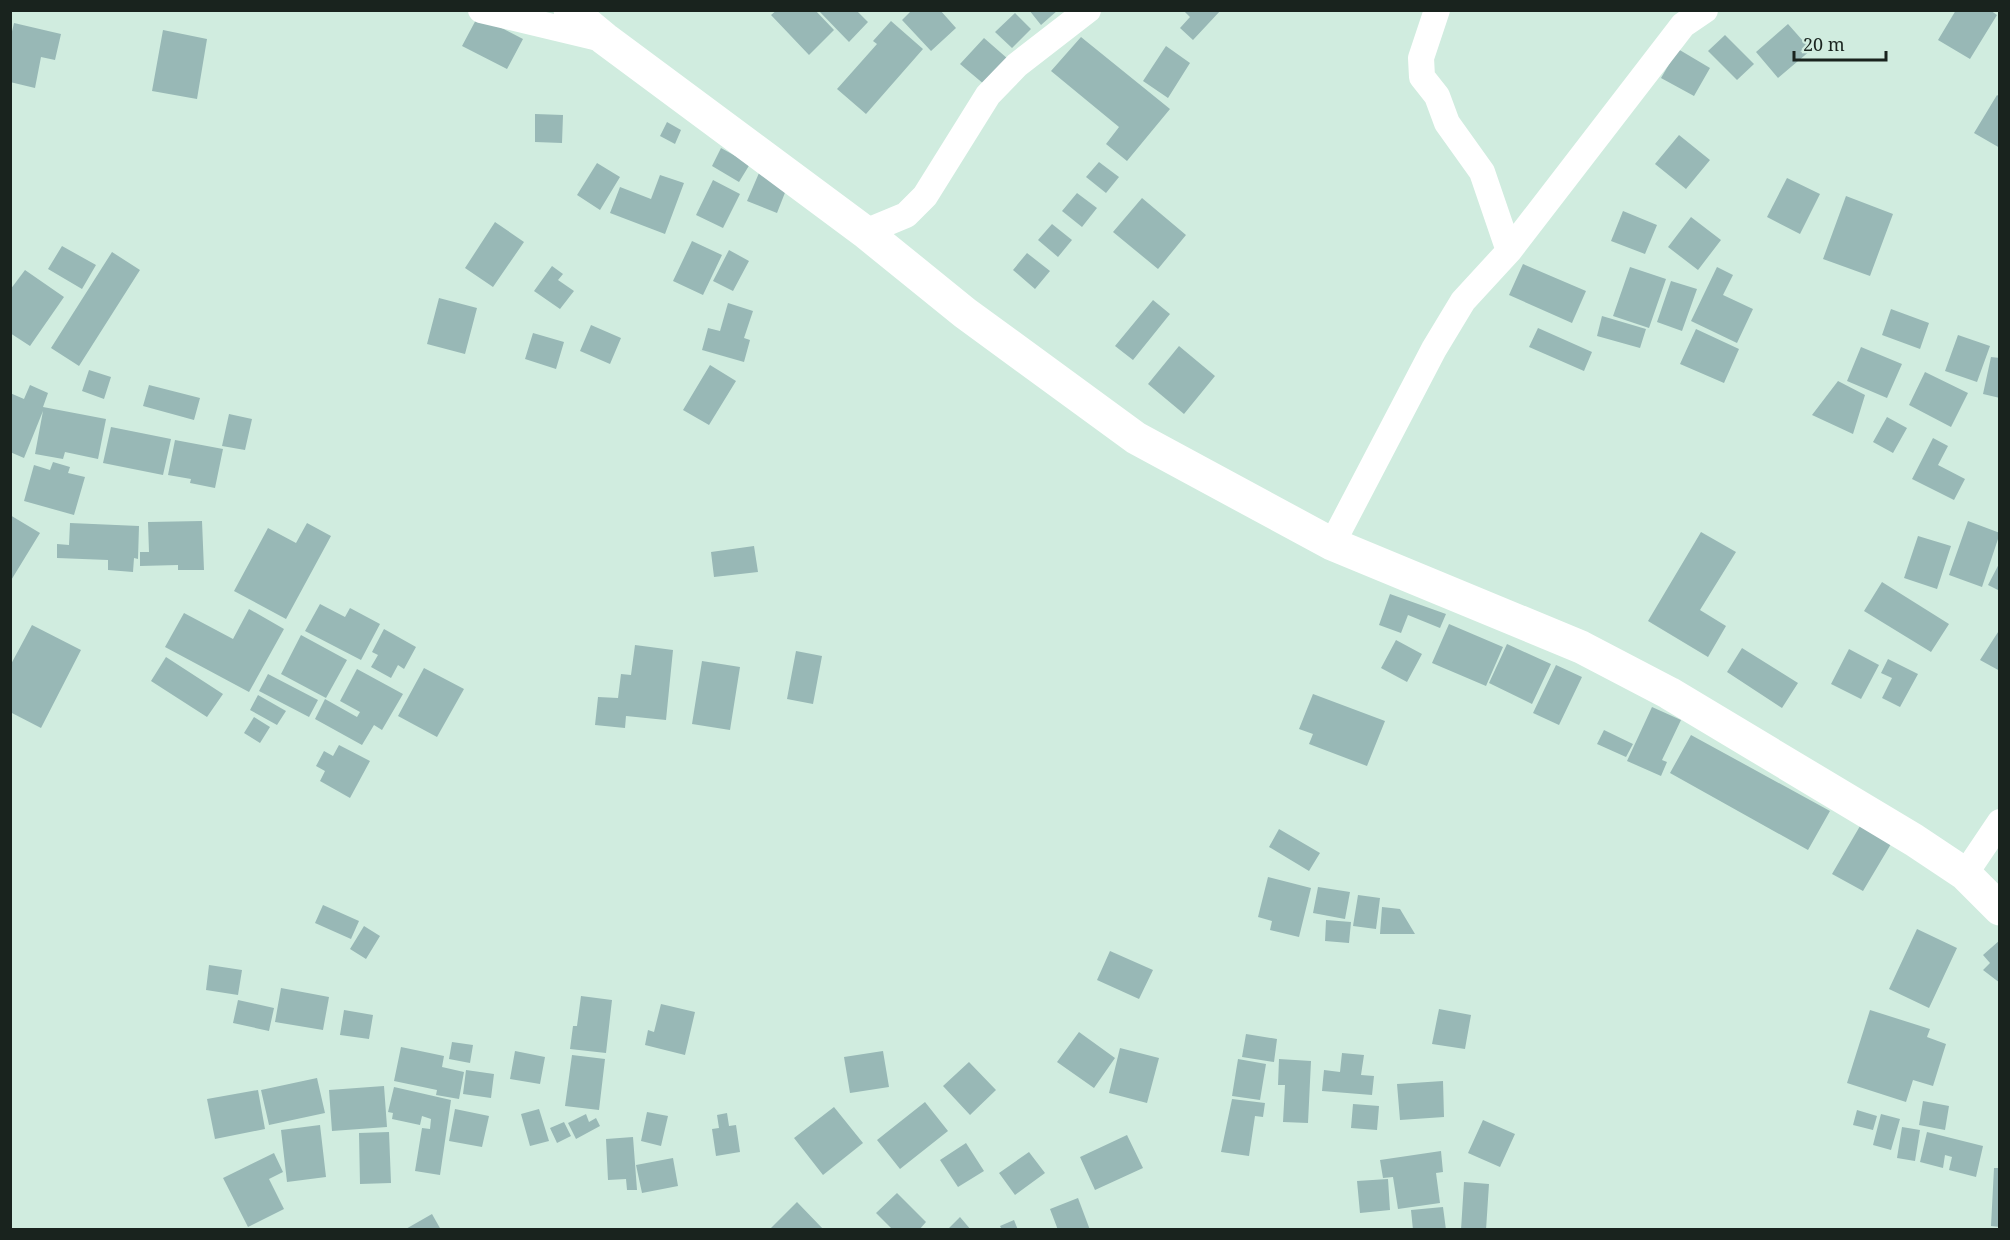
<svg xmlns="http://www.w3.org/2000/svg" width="2010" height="1240" font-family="'Noto Serif',serif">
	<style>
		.building { fill: #98b8b6 }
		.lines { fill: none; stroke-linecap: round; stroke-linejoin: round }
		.minor { stroke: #fff; stroke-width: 26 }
		.tertiary { stroke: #fff; stroke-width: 33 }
	</style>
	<rect width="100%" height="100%" fill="#d0ecdf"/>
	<!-- building -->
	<path class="building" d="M777 10H815L834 30 809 55 771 15Z
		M818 10H856L868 22 849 42Z
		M912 10H940L956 28 931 51 902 20Z
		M1029 10H1058L1041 25Z
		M1183 10H1221L1193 40 1180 28 1190 17Z
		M1956 10H1990L1997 15 1970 59 1938 40Z
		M1015 13 1031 29 1012 48 995 32Z
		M478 16 523 39 507 69 462 46Z
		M891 21 923 49 866 114 837 89 877 44 873 41Z
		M14 23 61 34 55 60 41 57 35 88 10 82V40Z
		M1788 24 1811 50 1778 78 1756 52Z
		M163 30 207 39 197 99 152 91Z
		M1725 35 1754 64 1737 80 1708 51Z
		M1081 37 1170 109 1127 161 1106 144 1119 127 1051 71Z
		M984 38 1008 59 985 85 960 64Z
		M1166 46 1190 63 1168 98 1143 81Z
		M1678 49 1710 68 1694 96 1661 78Z
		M1997 95 2000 97V148L1974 133Z
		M535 114 563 115 562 143 535 142Z
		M667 122 681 130 675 144 660 136Z
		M1679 135 1710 160 1686 189 1655 164Z
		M721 148 750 164 739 182 712 166Z
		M1099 162 1119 177 1106 193 1086 177Z
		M597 163 620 177 600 210 577 195Z
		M759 173 788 185 777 213 747 201Z
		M660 175 684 183 665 234 610 213 620 187 651 199Z
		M1787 178 1820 194 1800 234 1767 217Z
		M713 180 740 194 723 228 696 215Z
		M1077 193 1097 208 1082 227 1062 211Z
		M1846 196 1893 214 1870 276 1823 259Z
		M1142 198 1186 235 1158 269 1113 232Z
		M1623 211 1657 225 1645 254 1611 241Z
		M1691 217 1721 240 1698 270 1668 247Z
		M495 222 524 242 493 287 465 268Z
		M1052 224 1072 240 1058 257 1038 240Z
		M692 241 722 255 703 295 673 281Z
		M62 246 96 265 82 289 48 269Z
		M729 250 749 261 733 291 713 281Z
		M112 252 140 270 79 366 51 348Z
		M1027 253 1050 271 1035 289 1013 270Z
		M1523 264 1586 291 1572 323 1509 295Z
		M552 266 563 274 558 280 574 291 560 309 534 291Z
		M1630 267 1666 279 1649 328 1613 316Z
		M1717 267 1733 275 1723 295 1753 309 1737 343 1691 321Z
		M25 270 64 297 30 346 10 333V290Z
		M1671 281 1697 289 1682 331 1657 322Z
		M439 298 477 308 465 354 427 344Z
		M1153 300 1170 314 1133 360 1115 346Z
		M728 303 753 311 744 338 750 340 744 362 702 350 708 328 720 331Z
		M1891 309 1929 323 1920 349 1882 335Z
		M1602 316 1646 329 1640 348 1597 336Z
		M591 325 621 338 610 364 580 351Z
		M1538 328 1592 352 1584 371 1529 347Z
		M1696 329 1739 349 1724 383 1680 364Z
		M533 333 564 342 556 369 525 359Z
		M1958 335 1990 346 1977 382 1945 371Z
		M1179 346 1215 376 1184 414 1148 384Z
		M1861 347 1902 364 1887 398 1847 381Z
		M1991 357 2000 358V398L1983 394Z
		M710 365 736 381 709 425 683 410Z
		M89 370 111 377 104 399 82 391Z
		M1925 372 1968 393 1951 427 1909 405Z
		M1838 381 1865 395 1853 434 1812 415Z
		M30 385 48 393 43 407 106 419 98 459 65 452 63 459 35 454 43 411 24 458 10 452V393L24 399Z
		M149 385 200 398 194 420 143 406Z
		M229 414 252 419 245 450 222 446Z
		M1887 417 1907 428 1893 453 1873 442Z
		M111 427 171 439 163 475 103 463Z
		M1933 438 1948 446 1938 465 1965 479 1954 500 1912 479Z
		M175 440 223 449 215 488 190 483 191 479 168 475Z
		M53 462 70 467 68 473 85 477 74 515 24 501 34 465 50 470Z
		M10 515 40 533 10 582Z
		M202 521 204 570H178V565L140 566V552H149L148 522Z
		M1968 521 2000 533 1982 587 1949 575Z
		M70 523 139 526 138 559 134 558 133 572 108 570V560L57 558V544L69 545Z
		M307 523 331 536 286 619 234 591 268 528 296 543Z
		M1701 532 1736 552 1700 610 1726 626 1708 657 1648 621Z
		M1918 536 1951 546 1937 589 1904 578Z
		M754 546 758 572 714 577 711 552Z
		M2000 562V591L1988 585Z
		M1882 582 1949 624 1931 652 1864 611Z
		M1390 594 1446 614 1440 628 1408 615 1401 633 1379 625Z
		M320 604 345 617 350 608 380 624 361 660 305 631Z
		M249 609 284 629 249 692 165 647 184 613 233 639Z
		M1449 624 1503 647 1486 686 1432 663Z
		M32 625 81 650 41 728 10 712V666Z
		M384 629 416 647 404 669 398 665 391 678 371 667 378 655 372 652Z
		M2000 629V671L1980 660Z
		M301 635 347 660 326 698 281 674Z
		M1396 640 1422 654 1407 682 1381 668Z
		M1507 644 1551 664 1532 704 1489 683Z
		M635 645 673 650 666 720 626 716 625 728 595 725 598 697 618 698 621 674 631 675Z
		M1742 648 1798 683 1782 708 1727 672Z
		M1849 649 1879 665 1861 699 1831 684Z
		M796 651 822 656 813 704 787 699Z
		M166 657 223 694 207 717 151 681Z
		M1888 659 1918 674 1900 707 1882 698 1892 678 1881 673Z
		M702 661 740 667 730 730 692 724Z
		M1556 665 1582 677 1559 725 1533 713Z
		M424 668 464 689 437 737 398 716Z
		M357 669 403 694 382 730 374 725 362 745 315 719 325 699 357 717 360 712 340 701Z
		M268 674 318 700 309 717 259 691Z
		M1313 694 1385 721 1367 766 1309 744 1313 734 1299 729Z
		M258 695 286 711 277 725 250 710Z
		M1652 707 1681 720 1662 760 1667 762 1661 776 1627 761Z
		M254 717 270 727 260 743 244 733Z
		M1604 730 1633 744 1626 757 1597 744Z
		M1691 735 1830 811 1808 850 1670 773Z
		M339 745 370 761 350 798 320 781 325 771 316 766 324 751 333 756Z
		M1860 826 1891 844 1863 891 1832 874Z
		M1279 829 1320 853 1309 871 1269 847Z
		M1268 877 1311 888 1299 937 1270 930 1272 921 1258 917Z
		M1318 887 1350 892 1345 919 1313 913Z
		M1358 895 1380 898 1376 929 1353 926Z
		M323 905 359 921 351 939 315 923Z
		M1382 907 1400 909 1415 934H1380Z
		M1326 920 1351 922 1349 943 1325 941Z
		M364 926 380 936 366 959 350 949Z
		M1917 929 1957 948 1929 1008 1889 989Z
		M2000 940V983L1983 970 1990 963 1983 955Z
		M1110 951 1153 970 1139 999 1097 980Z
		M209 965 242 970 238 995 206 990Z
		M281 988 329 997 323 1030 275 1022Z
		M581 996 612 1000 606 1053 570 1049 573 1026H577Z
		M238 1000 274 1008 269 1031 233 1023Z
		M661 1004 695 1012 685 1055 645 1045 648 1030 654 1032Z
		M1439 1009 1471 1015 1465 1049 1432 1044Z
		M344 1010 373 1015 369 1039 340 1035Z
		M1870 1010 1930 1029 1927 1037 1946 1044 1933 1086 1913 1080 1906 1102 1847 1083Z
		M1079 1032 1115 1058 1094 1088 1057 1062Z
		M1246 1034 1277 1039 1274 1062 1242 1057Z
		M452 1042 473 1045 470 1063 449 1059Z
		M401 1047 444 1056 442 1067 464 1072 459 1099 436 1095 437 1090 394 1081Z
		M1120 1048 1159 1058 1147 1103 1109 1093Z
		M515 1051 545 1057 540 1084 510 1079Z
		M883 1051 889 1087 850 1093 844 1057Z
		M1342 1053 1364 1055 1361 1075 1374 1076 1372 1095 1322 1091 1324 1070 1340 1072Z
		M572 1055 605 1059 599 1110 565 1106Z
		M1238 1059 1266 1064 1260 1100 1232 1096Z
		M1279 1059 1311 1061 1308 1123 1283 1122 1285 1085H1278Z
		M969 1062 996 1090 970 1115 943 1086Z
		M466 1070 494 1074 491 1098 463 1094Z
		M317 1078 325 1113 269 1125 261 1090Z
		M1443 1081 1444 1117 1400 1120 1397 1084Z
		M384 1086 387 1127 332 1131 329 1090Z
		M394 1087 451 1100 440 1175 415 1171 422 1128 430 1129 431 1119 422 1116 420 1125 392 1119 393 1113 388 1112Z
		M258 1090 265 1129 215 1139 207 1099Z
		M1232 1099 1265 1103 1263 1117 1255 1116 1249 1156 1221 1152Z
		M1923 1101 1949 1106 1945 1130 1919 1125Z
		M925 1102 948 1131 900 1169 877 1140Z
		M1353 1104 1379 1106 1377 1130 1351 1128Z
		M834 1107 863 1143 823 1175 794 1138Z
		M455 1109 489 1116 482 1147 449 1141Z
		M539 1109 549 1141 530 1146 521 1114Z
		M1857 1110 1877 1116 1873 1130 1853 1125Z
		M647 1112 668 1116 661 1146 641 1141Z
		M727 1113 729 1126 736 1125 740 1152 716 1156 712 1129 719 1128 717 1115Z
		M586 1114 589 1122 596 1118 600 1126 576 1139 568 1123Z
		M1881 1114 1900 1119 1891 1150 1873 1145Z
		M1483 1120 1515 1134 1500 1167 1468 1153Z
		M564 1122 571 1136 557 1143 550 1128Z
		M320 1125 326 1177 287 1182 281 1130Z
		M1902 1127 1920 1130 1915 1161 1897 1158Z
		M389 1132 391 1183 360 1184 359 1133Z
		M1927 1132 1983 1146 1976 1177 1949 1170 1952 1157 1945 1155 1943 1168 1920 1162Z
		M1127 1135 1143 1168 1095 1190 1080 1157Z
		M633 1137 637 1190H627L626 1179 608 1180 606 1139Z
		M966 1143 984 1171 958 1187 940 1160Z
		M1441 1151 1443 1172 1436 1173 1440 1203 1398 1209 1393 1177 1383 1178 1380 1160Z
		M1029 1152 1045 1173 1015 1195 999 1173Z
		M274 1153 283 1172 269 1179 284 1209 248 1227 223 1178Z
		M673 1158 678 1186 642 1193 636 1165Z
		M1994 1168H2000V1227L1991 1226Z
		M1388 1179 1390 1210 1360 1213 1357 1181Z
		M1464 1182 1489 1184 1486 1230H1461Z
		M897 1193 926 1222 919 1230H893L876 1213Z
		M1078 1198 1090 1230H1058L1050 1209Z
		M797 1202 824 1230H769Z
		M1443 1207 1446 1230H1413L1411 1210Z
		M432 1214 441 1230H404Z
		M960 1217 971 1230H947Z
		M1014 1220 1018 1230H1002L1000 1226Z"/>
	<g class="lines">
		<!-- minor -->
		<path class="minor" d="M481 10 603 39
			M1437 10 1421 58 1422 77 1437 96 1447 123 1482 172 1509 251
			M865 232 906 215 925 196 988 95 1017 65 1088 10
			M1332 544 1434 349 1463 301 1509 251 1683 25 1705 10
			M1965 874 2000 822"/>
		<!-- tertiary -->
		<path class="tertiary" d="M570 10 605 39 865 232 965 313 1136 438 1332 544 1581 647 1669 693 1914 840 1965 874 2000 909"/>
	</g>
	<!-- border -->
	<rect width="2010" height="1240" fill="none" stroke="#19231e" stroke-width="24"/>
	<!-- scale -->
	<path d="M1794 51v9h92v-9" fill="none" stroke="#19231e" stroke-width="3"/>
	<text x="1803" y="51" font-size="18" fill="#19231e" stroke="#d0ecdf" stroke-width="4.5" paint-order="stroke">20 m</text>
</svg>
